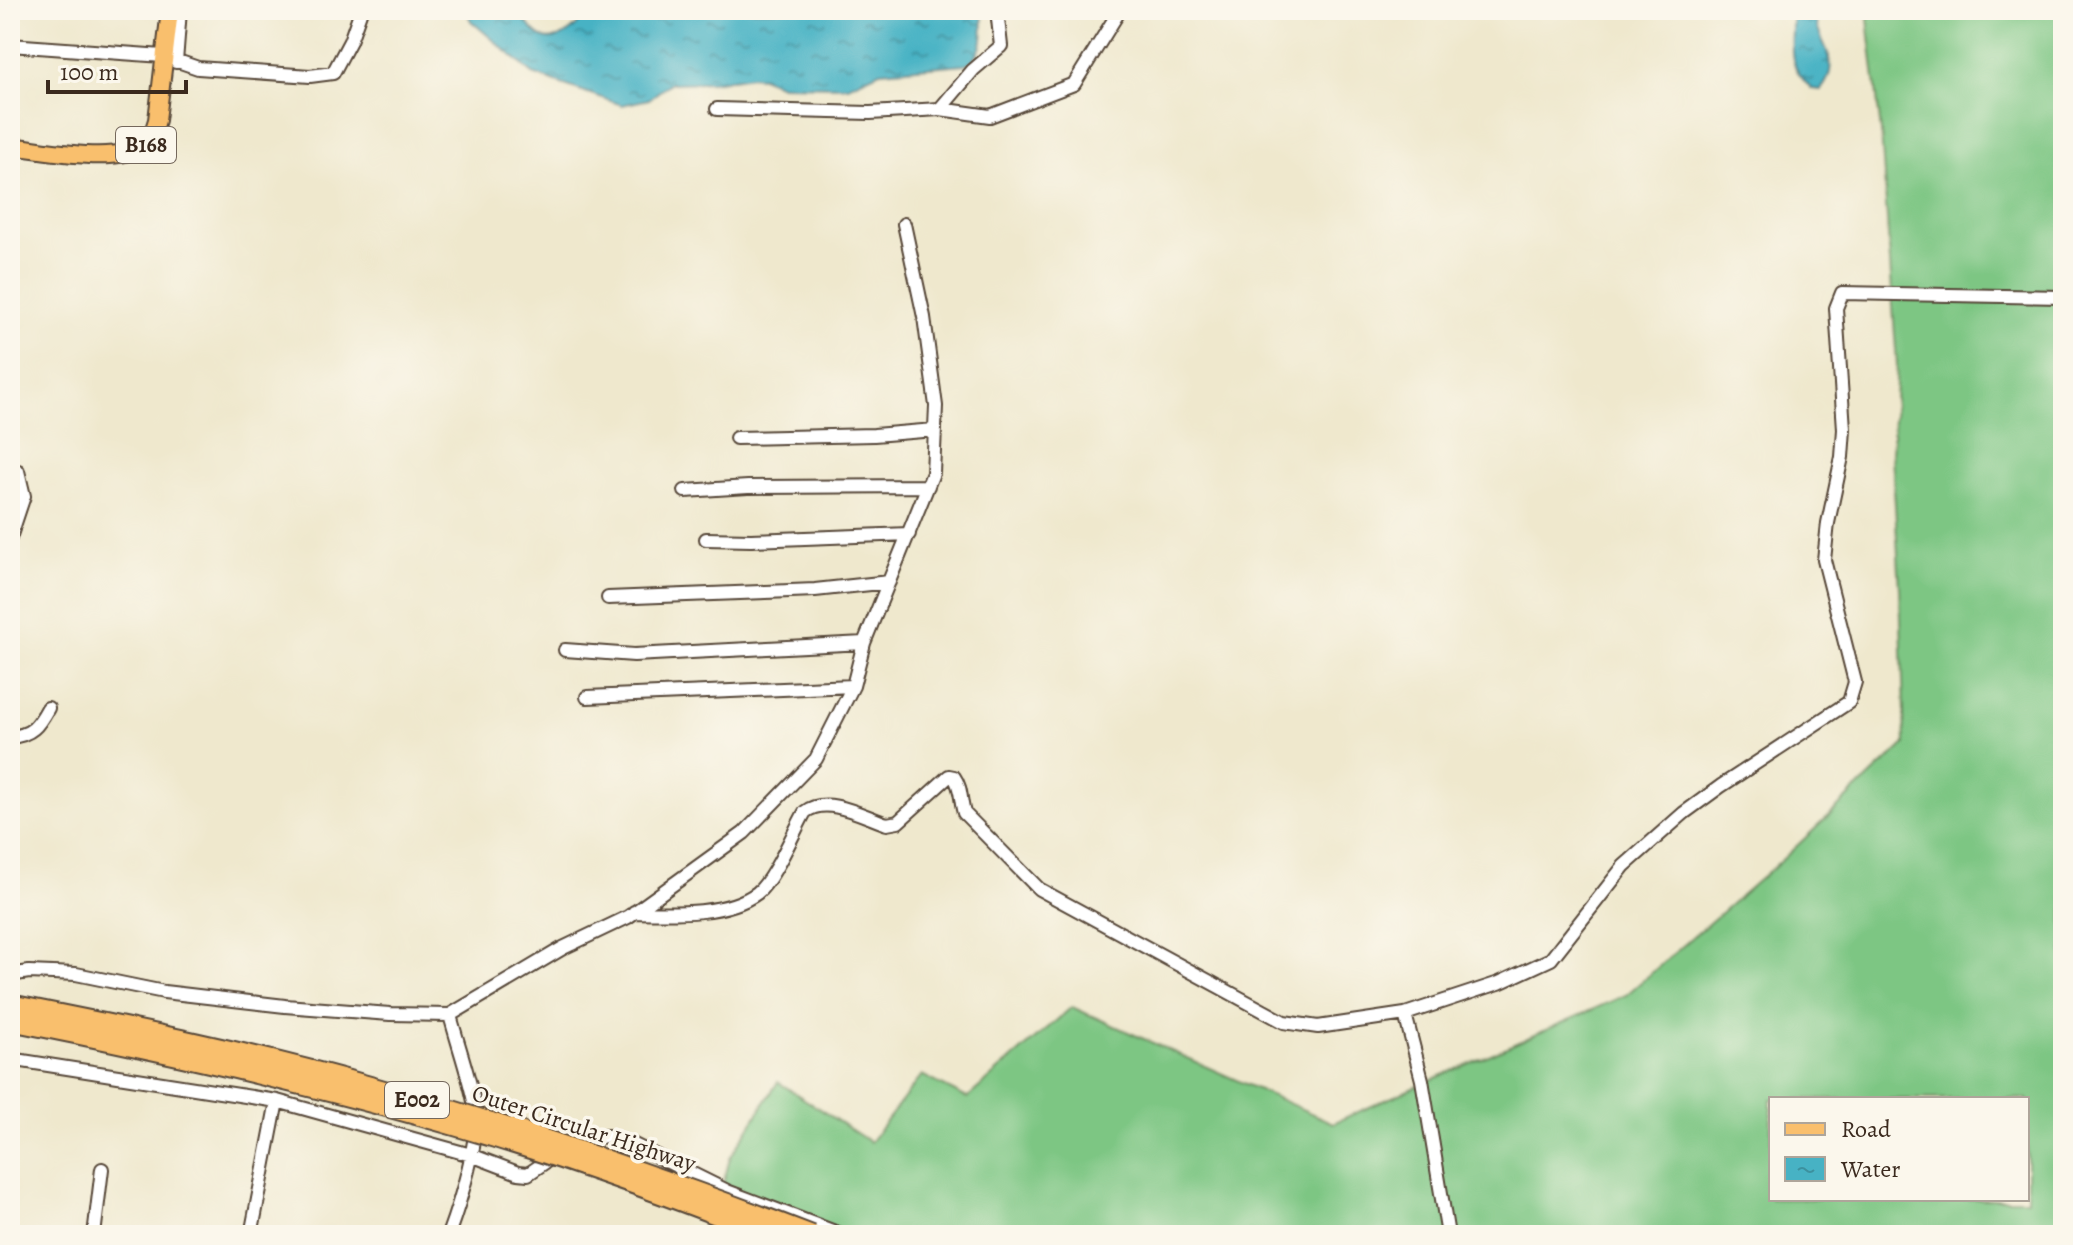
<svg xmlns="http://www.w3.org/2000/svg" width="2073" height="1245" font-family="Alegreya,serif">
	<style>
		.grass { fill: #7dc683; stroke: #5c7850; stroke-width: 2; fill-rule: evenodd }
		.water { fill: url(#water-ripples); stroke: #416e71; stroke-width: 2 }
		.lines { fill: none; stroke-linecap: round; stroke-linejoin: round }
		.minor-casing { stroke: #564638; stroke-width: 16 }
		.major-casing { stroke: #564638; stroke-width: 20 }
		.minor { stroke: #fff; stroke-width: 12 }
		.major { stroke: #f9bf6d; stroke-width: 16 }
		.highway-bridge-casing { stroke: #564638; stroke-width: 22; stroke-linecap: butt }
		.highway-bridge { stroke: #f9bf6d; stroke-width: 18 }
		.labels { text-anchor: middle; dominant-baseline: central; stroke-width: 7; stroke-linejoin: round; paint-order: stroke }
		.shield { fill: #fbf7ec; stroke: #75685c; stroke-width: 2 }
		.shield-label { font-size: 22px; font-weight: bold; fill: #3b2a1e }
		.street-label { font-size: 24px; fill: #3b2a1e; stroke: #fbf7ec }
	</style>
	<defs>
		<pattern id="water-ripples" width="26" height="14" patternUnits="userSpaceOnUse" patternTransform="scale(2)"><rect width="26" height="14" fill="#47b2c4"/><path d="M2 4q2-2 4 0t4 0M15 11q2-2 4 0t4 0" fill="none" stroke="#3c919f"/></pattern>
	</defs>
	<rect width="100%" height="100%" fill="#fbf7ec"/>
	<filter id="ink" filterUnits="userSpaceOnUse"><feTurbulence type="fractalNoise" baseFrequency=".0125" numOctaves="2"/><feDisplacementMap in="SourceGraphic" scale="16" xChannelSelector="R" yChannelSelector="G"/><feConvolveMatrix kernelMatrix="1 2 1 2 8 2 1 2 1" color-interpolation-filters="sRGB"/></filter>
	<filter id="wash" filterUnits="userSpaceOnUse"><feTurbulence type="fractalNoise" baseFrequency=".006" numOctaves="4" result="noise"/><feDisplacementMap in="SourceGraphic" scale="32" xChannelSelector="R" yChannelSelector="G"/><feGaussianBlur stdDeviation="1.8" result="paint"/><feColorMatrix in="noise" values="0 0 0 0 0 0 0 0 0 0 0 0 0 0 0 0 0 1.4 0 .05"/><feComposite in="paint" operator="in"/></filter>
	<g filter="url(#wash)">
		<rect width="100%" height="100%" fill="#efe8cd"/>
		<!-- grass -->
		<path class="grass" d="M1867 10H2063V1235H710L730 1158 778 1082 870 1142 922 1075 967 1098 1072 1007 1333 1123 1626 995 1784 858 1905 744 1900 589 1892 454 1897 365 1881 132ZM1771 1099H2027V1199H1771Z"/>
		<!-- water -->
		<path class="water" d="M466 10C483 10 502 8 517 15 527 20 532 32 542 37 558 45 577 28 584 15L581 10H982C983 29 986 57 965 64L880 71 848 86 781 85 761 77 751 76 711 82 670 83 649 99 622 105 533 74 471 21Z
			M1792 10H1816C1811 40 1847 57 1821 90L1812 89C1783 63 1794 43 1792 10Z"/>
	</g>
	<g filter="url(#ink)">
		<g class="lines">
			<!-- minor casing -->
			<g class="minor-casing">
				<path id="minor" d="M10 45 163 56 198 68 310 76 333 73 350 41 361 10
					M176 62 180 10
					M717 109 870 113 940 109 990 116 1074 84 1120 10
					M940 109 973 70 1001 46 997 10
					M736 438 874 435 935 430
					M10 470 18 471 24 496 10 538
					M685 491 748 487 928 486
					M706 539 751 540 909 534
					M608 598 815 590 889 582
					M565 650 634 655 864 643
					M587 697 853 686
					M10 737C32 735 38 726 48 708
					M634 912C670 913 726 916 757 893 773 881 794 831 805 812 827 795 863 816 887 824L898 822 949 776 954 777C962 788 960 800 964 813L1039 889 1284 1022 1318 1027 1405 1014 1499 983 1551 959 1624 866 1684 813 1721 786 1849 702 1855 682 1824 560 1828 523 1842 457 1844 429 1836 308 1842 293 2063 297
					M10 975 29 972 76 974 164 992 285 1006 390 1014 450 1015 563 948 628 917 744 833 816 759 853 686 864 643 933 473 936 406 924 317 904 224
					M1405 1014 1422 1080 1448 1235
					M10 1059 277 1101 471 1155 518 1173 528 1174 579 1139 608 1136 630 1143 727 1191 843 1235
					M94 1235 102 1169
					M251 1235 277 1101
					M448 1235C459 1205 481 1137 475 1106 469 1076 458 1045 450 1015"/>
			</g>
			<!-- major casing -->
			<g class="major-casing">
				<path id="major" d="M10 146C48 150 120 167 150 142L157 120 170 10"/>
			</g>
			<!-- minor -->
			<use href="#minor" class="minor"/>
			<!-- major -->
			<use href="#major" class="major"/>
			<!-- highway-bridge casing -->
			<g class="highway-bridge-casing">
				<path id="highway-bridge" d="M10 1004C131 1028 252 1052 370 1086 520 1128 667 1179 812 1235
					M10 1021C163 1051 315 1085 465 1129 568 1159 669 1196 768 1235"/>
			</g>
			<!-- highway-bridge -->
			<use href="#highway-bridge" class="highway-bridge"/>
		</g>
	</g>
	<g class="labels">
		<!-- shield labels -->
		<g class="shield">
			<rect x="116" y="127" width="60" height="36" rx="6"/>
			<rect x="385" y="1082" width="64" height="36" rx="6"/>
		</g>
		<g class="shield-label">
			<text x="146" y="145">B168</text>
			<text x="417" y="1100">E002</text>
		</g>
		<!-- street labels -->
		<g class="street-label">
			<text transform="translate(584 1128) rotate(18)">Outer Circular Highway</text>
		</g>
	</g>
	<!-- margin -->
	<rect width="2073" height="1245" fill="none" stroke="#fbf7ec" stroke-width="40"/>
	<!-- legend -->
	<rect x="1769" y="1097" width="260" height="104" fill="#fbf7ec" stroke="#aea59a" stroke-width="2"/>
	<rect x="1785" y="1123" width="40" height="12" fill="#f9bf6d" stroke="#aea59a" stroke-width="2"/>
	<text x="1841" y="1137" font-size="24" fill="#3b2a1e">Road</text>
	<rect x="1785" y="1157" width="40" height="24" fill="url(#water-ripples)" stroke="#aea59a" stroke-width="2"/>
	<text x="1841" y="1177" font-size="24" fill="#3b2a1e">Water</text>
	<!-- scale -->
	<path d="M48 80v12h138v-12" fill="none" stroke="#3b2a1e" stroke-width="4"/>
	<text x="60" y="80" font-size="24" fill="#3b2a1e" stroke="#fbf7ec" stroke-width="6" paint-order="stroke">100 m</text>
</svg>
